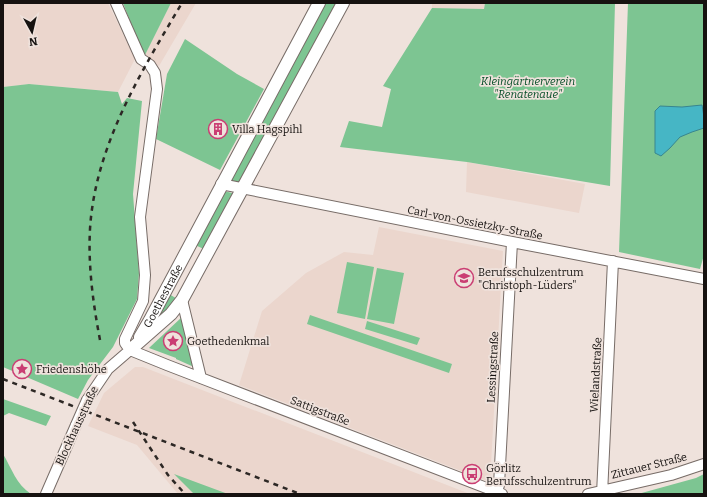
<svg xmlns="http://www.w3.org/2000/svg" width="707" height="497" font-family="Bitter,serif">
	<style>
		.built { fill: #ebd6cd }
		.green { fill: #7dc592 }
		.water { fill: #46b6c5; stroke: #38858f }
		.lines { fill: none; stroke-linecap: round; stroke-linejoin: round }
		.minor-casing { stroke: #776c67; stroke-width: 12 }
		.tertiary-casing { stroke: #776c67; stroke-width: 14 }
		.minor { stroke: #fff; stroke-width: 10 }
		.tertiary { stroke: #fff; stroke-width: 12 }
		.rail { stroke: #2d2825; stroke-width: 2.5; stroke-dasharray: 5 5; stroke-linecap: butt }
		.minor-bridge-casing { stroke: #776c67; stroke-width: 12; stroke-linecap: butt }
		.minor-bridge { stroke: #fff; stroke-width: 10 }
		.labels { text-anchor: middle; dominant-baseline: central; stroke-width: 3.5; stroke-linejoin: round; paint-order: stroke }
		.park-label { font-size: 11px; font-style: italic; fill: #004b24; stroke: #efe2dc }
		.poi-label { font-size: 11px; fill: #161210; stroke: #efe2dc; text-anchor: start }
		.street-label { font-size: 11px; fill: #161210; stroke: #efe2dc }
	</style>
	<rect width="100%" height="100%" fill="#efe2dc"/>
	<!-- built -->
	<path class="built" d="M3 3H108L135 59 118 92 29 84 3 87Z
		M171 3H196L159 66 144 57Z
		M432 3H485L484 9 432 8Z
		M467 162 585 184 579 213 466 192Z
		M379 227 503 251 490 482 239 385 262 311 306 273 344 252 373 255Z
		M135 367H143L470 494H178L137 445 88 426 104 393Z"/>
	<!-- green -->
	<path class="green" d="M123 3H171L144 57Z
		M326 3H340L242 183 230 181Z
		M485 3H615L610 186 467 162 340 147 349 121 382 127 391 89 383 86 432 8 484 9Z
		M628 3H704V255L700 269 619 252Z
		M185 39 237 74 264 89 220 170 156 139 167 74Z
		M29 84 118 92 122 104 127 98 142 101 133 194 139 273 137 299 113 347 88 380 78 399 3 367V87Z
		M224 191 236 194 206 250 195 245Z
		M347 262 374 267 365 319 337 313Z
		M377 268 404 273 394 324 367 319Z
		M169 294 179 300 165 317 158 313Z
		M310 315 452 364 449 373 307 324Z
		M183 316 194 367 176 359V358L149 348Z
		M367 321 420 338 417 345 365 329Z
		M3 399 51 416 46 426 9 413 3 416Z
		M3 454C12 469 16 484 31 494H3Z
		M174 474 228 494H194Z
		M704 474V494H638L696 478Z"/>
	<!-- water -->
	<path class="water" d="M702 105 704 117V128L692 132 680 137 670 148 661 156 655 153V111L660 106 682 107Z"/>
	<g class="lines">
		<!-- minor casing -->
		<g class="minor-casing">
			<path id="minor" d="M116 3 141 59 150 65 155 73 157 89 140 217 145 275 143 301 125 339V343L130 350 167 365 502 494
				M221 184 512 242 704 279
				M182 300 201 378
				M87 400 108 369 130 350
				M497 492 499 485 512 242
				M46 494 76 425
				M588 494 671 475 704 464
				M602 494 613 261"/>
		</g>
		<!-- tertiary casing -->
		<g class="tertiary-casing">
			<g id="tertiary">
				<path id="s1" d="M140 337 150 320 319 3"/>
				<path d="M130 350 171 314 182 300 343 3"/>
			</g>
		</g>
		<!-- minor -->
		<use href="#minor" class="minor"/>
		<!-- tertiary -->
		<use href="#tertiary" class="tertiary"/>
		<!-- rail -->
		<path class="rail" d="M100 340C93 303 88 266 90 229 95 146 141 72 182 3
			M3 379 300 494
			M133 422 168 475 185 494"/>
		<!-- minor-bridge casing -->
		<g class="minor-bridge-casing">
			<path id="minor-bridge" d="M76 425 87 400"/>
		</g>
		<!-- minor-bridge -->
		<use href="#minor-bridge" class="minor-bridge"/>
	</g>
	<!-- icons -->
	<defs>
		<g id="building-ring" transform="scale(1)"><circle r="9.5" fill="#efe2dc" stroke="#ca3e73" stroke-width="1.5"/><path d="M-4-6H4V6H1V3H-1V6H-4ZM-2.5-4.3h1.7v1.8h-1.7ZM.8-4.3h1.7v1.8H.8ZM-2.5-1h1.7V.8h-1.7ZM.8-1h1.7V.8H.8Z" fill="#ca3e73"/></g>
		<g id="school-ring" transform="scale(1)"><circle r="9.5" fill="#efe2dc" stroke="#ca3e73" stroke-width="1.5"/><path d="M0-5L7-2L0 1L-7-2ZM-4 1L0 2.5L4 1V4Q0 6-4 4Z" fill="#ca3e73"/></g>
		<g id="sight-ring" transform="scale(1)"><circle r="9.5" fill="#efe2dc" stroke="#ca3e73" stroke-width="1.5"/><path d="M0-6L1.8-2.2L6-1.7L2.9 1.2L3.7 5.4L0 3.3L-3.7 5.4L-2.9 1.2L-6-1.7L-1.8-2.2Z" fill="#ca3e73"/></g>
		<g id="bus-ring" transform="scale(1)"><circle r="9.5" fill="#efe2dc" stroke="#ca3e73" stroke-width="1.5"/><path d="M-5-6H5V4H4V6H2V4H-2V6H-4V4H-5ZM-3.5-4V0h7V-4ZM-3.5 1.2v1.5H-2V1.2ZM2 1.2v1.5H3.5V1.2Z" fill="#ca3e73"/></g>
	</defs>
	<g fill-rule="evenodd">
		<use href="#building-ring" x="218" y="129"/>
		<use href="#school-ring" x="464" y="278"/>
		<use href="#sight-ring" x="173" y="341"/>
		<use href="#sight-ring" x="22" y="369"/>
		<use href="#bus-ring" x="472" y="474"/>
	</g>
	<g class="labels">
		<!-- park labels -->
		<g class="park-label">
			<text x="528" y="81">Kleingärtnerverein<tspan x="528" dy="13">"Renatenaue"</tspan></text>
		</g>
		<!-- poi labels -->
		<g class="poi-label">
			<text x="232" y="129">Villa Hagspihl</text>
			<text x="478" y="272">Berufsschulzentrum<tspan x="478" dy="13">"Christoph-Lüders"</tspan></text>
			<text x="187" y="341">Goethedenkmal</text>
			<text x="36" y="369">Friedenshöhe</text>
			<text x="486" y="468">Görlitz<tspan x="486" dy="13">Berufsschulzentrum</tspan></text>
		</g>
		<!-- street labels -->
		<g class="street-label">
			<text transform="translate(475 223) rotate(11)">Carl-von-Ossietzky-Straße</text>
			<text stroke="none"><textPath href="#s1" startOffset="47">Goethestraße</textPath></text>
			<text transform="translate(493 367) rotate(-87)">Lessingstraße</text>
			<text transform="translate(596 375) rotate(-87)">Wielandstraße</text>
			<text transform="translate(320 411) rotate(21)">Sattigstraße</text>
			<text transform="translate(77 426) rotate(-65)">Blockhausstraße</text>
			<text transform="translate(649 466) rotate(-14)">Zittauer Straße</text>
		</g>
	</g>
	<!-- border -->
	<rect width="707" height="497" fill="none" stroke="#161210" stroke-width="8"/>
	<!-- north arrow -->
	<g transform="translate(32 32) rotate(172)" stroke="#efe2dc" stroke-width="3" paint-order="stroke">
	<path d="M0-3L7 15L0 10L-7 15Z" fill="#161210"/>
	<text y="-6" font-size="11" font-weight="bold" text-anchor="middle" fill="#161210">N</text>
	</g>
</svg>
